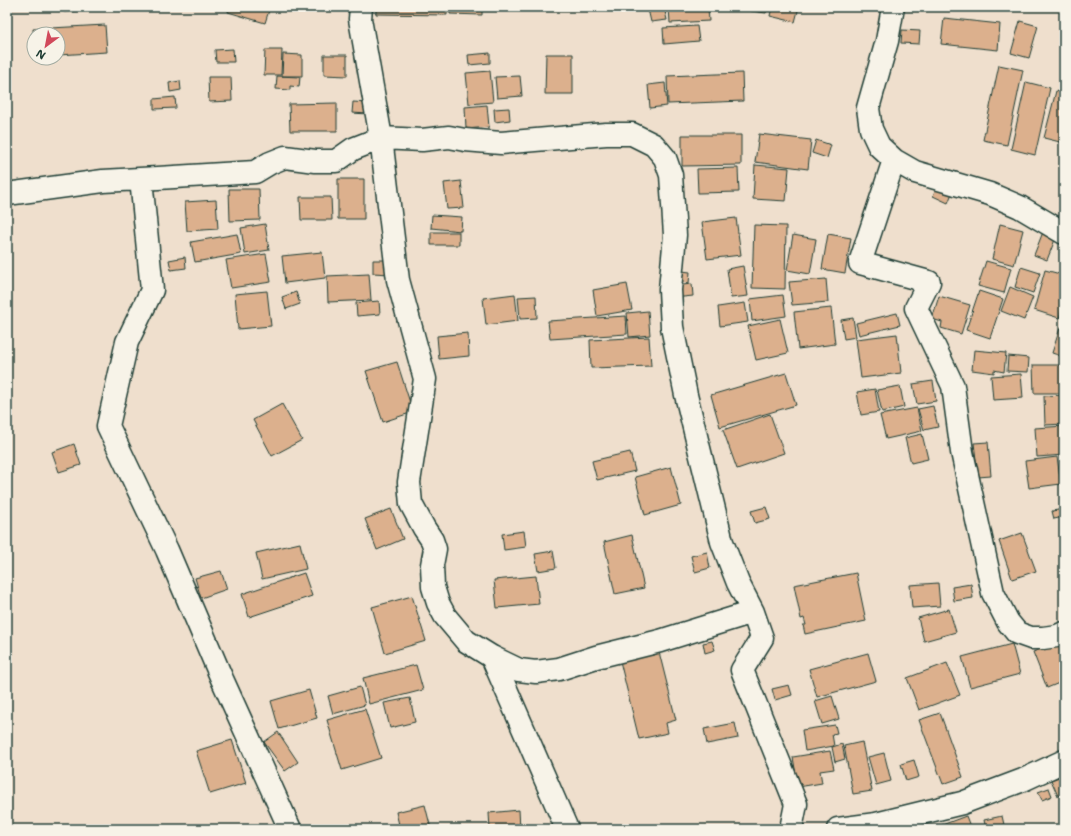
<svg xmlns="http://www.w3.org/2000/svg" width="1071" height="836" font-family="'Shantell Sans',sans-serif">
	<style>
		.building { fill: #dcb08d; stroke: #1f3d34 }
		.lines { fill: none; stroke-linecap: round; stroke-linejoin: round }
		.minor-casing { stroke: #1f3d34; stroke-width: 25 }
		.minor { stroke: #f7f3e8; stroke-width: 22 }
	</style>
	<rect width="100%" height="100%" fill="#efdfcd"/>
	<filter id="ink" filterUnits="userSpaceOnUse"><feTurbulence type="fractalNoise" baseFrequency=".025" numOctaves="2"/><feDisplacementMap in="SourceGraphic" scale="8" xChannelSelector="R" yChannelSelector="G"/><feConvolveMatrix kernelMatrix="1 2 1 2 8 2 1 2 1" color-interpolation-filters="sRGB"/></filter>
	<g filter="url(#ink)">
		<!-- building -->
		<path class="building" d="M63 7H76L77 11 64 12Z
			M229 7H270L265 23 228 12Z
			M376 7H447V15L376 14Z
			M450 7H482V15L450 14Z
			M664 7 667 20 651 22 648 9Z
			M669 7H708L709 21 670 23Z
			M752 7H768L766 13 751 11Z
			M772 7H799L795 22 770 16Z
			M944 18 1000 24 998 50 941 44Z
			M1020 21 1038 26 1029 58 1011 53Z
			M105 25 107 52 58 55V34H34V46L33 29Z
			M697 26 699 41 664 44 663 28Z
			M902 30 920 31 919 44 901 43Z
			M233 49 234 62H216L215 50Z
			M265 50H282L281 75H264Z
			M490 53V63L469 65 468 55Z
			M283 54 302 55V76H282Z
			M546 54H573V94H545Z
			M324 55H347V76L324 75Z
			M999 65 1023 70 1007 145 983 140Z
			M490 71 493 102 469 104 466 73Z
			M742 73 743 101 668 104 667 76Z
			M277 76 300 77 299 87 290 86V90L276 89Z
			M520 76 522 96 497 98 495 77Z
			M208 77H231L232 101 209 102Z
			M180 81 181 90 170 92 169 83Z
			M1026 82 1050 88 1035 155 1011 149Z
			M665 83 667 106 650 108 648 85Z
			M1056 91 1064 93V143L1044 138Z
			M175 97 176 108 154 109V99Z
			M353 102 369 103 368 114 352 113Z
			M337 103V131H290L289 104Z
			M487 105 489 127 466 129 465 107Z
			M509 108 510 120 495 122 494 109Z
			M759 134 811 140 808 169 755 162Z
			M682 135H741V165L682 166Z
			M816 140 831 145 827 158 812 153Z
			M755 165 789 168 786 201 753 199Z
			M738 168 739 192 698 193 697 169Z
			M338 179H364V219H338Z
			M939 180 955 186 948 203 933 196Z
			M461 181 464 208 447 209 444 183Z
			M229 189H259L260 220 230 221Z
			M300 197H331L332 220H301Z
			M216 200 218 229 187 231 185 202Z
			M432 215 462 217 461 231 431 228Z
			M736 218 741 255 707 259 702 222Z
			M265 224 269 250 245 254 241 228Z
			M1000 224 1023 230 1014 265 992 259Z
			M754 225 786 226 785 289 752 288Z
			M431 232H459V245H431Z
			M1043 232 1056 237 1047 260 1034 255Z
			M237 234 241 254 195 262 191 242Z
			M828 234 851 238 845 273 822 269Z
			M793 235 816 239 810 274 787 270Z
			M322 252 325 278 285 283 282 256Z
			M266 254 271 282 231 288 226 260Z
			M185 257 186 268 171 270 169 260Z
			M373 260H390V274L373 273Z
			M986 261 1011 268 1004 293 978 286Z
			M743 266 748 296 731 298 727 269Z
			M1021 267 1040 273 1033 293 1015 287Z
			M1045 270 1064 275V302L1059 318 1034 310Z
			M682 271 690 272 689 283 681 282Z
			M369 274 371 300 328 302 327 276Z
			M826 279 828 302 792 305 789 282Z
			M627 284 632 310 597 316 593 290Z
			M692 284 693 296 674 298 673 286Z
			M1010 287 1033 297 1024 320 1001 311Z
			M267 291 271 326 238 329 235 294Z
			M979 291 1003 299 990 338 966 330Z
			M296 292 300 304 286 309 282 297Z
			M515 294 518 321 486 325 483 298Z
			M783 295 786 316 752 321 750 299Z
			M536 296 537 318 520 319 518 297Z
			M939 296 970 305 961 334 941 328 942 322 932 319Z
			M379 301 380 314 357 316 356 303Z
			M745 303 748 322 720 326 718 307Z
			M831 308 835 344 798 349 794 312Z
			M648 311 650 335 629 337 627 313Z
			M897 313 900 325 859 335 856 323Z
			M626 316 627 334 550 339 548 321Z
			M853 318 856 337 844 339 841 320Z
			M780 319 788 353 756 360 748 326Z
			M1060 328 1064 329V357L1052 353Z
			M468 333 469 356 439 359 437 336Z
			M897 334 901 373 861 378 856 339Z
			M649 337 651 366 591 368 590 340Z
			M974 350 1006 353 1004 372 994 370V373L972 370Z
			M1008 356 1029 358 1028 372 1007 371Z
			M397 362 413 412 383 422 366 371Z
			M1033 365H1064V393H1034Z
			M786 373 796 405 720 427 711 395Z
			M1021 374 1023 398 993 400 991 376Z
			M933 381 936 401 917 404 913 384Z
			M900 386 904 407 882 412 877 390Z
			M875 389 879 412 861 415 857 392Z
			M1064 395V424L1045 425 1044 396Z
			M282 404 302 440 272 456 253 420Z
			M933 406 938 427 924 430 918 409Z
			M917 408 922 431 886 439 880 415Z
			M770 414 784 453 737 469 723 430Z
			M1064 426V455L1037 457 1035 428Z
			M922 434 928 459 911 463 905 438Z
			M988 442 991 476 978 477 974 443Z
			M74 444 81 465 59 472 52 452Z
			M630 452 635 471 597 480 592 461Z
			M1057 457 1061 484 1029 488 1025 461Z
			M1062 457H1064V484Z
			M671 467 681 505 645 515 635 477Z
			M766 507 770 519 755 523 751 511Z
			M391 509 403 539 377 550 365 519Z
			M1064 509V517L1054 519 1052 511Z
			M524 531 526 547 504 550 502 534Z
			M1022 533 1036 571 1012 579 999 541Z
			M632 535 644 588 615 594 604 542Z
			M300 543 306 569 262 579 256 553Z
			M553 551 556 568 538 571 535 554Z
			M707 552 710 568 695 572 691 556Z
			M221 571 227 589 201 598 195 578Z
			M304 573 312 596 249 617 242 594Z
			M856 573 866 621 805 634 803 625H806L804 618 801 619 794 585Z
			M536 576 539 604 497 608 494 580Z
			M938 583 940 606 912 608 910 585Z
			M971 584 973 598 954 601 952 587Z
			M412 596 426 641 385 653 372 607Z
			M949 609 956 632 924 641 918 618Z
			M712 641 715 650 705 653 703 643Z
			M1062 641 1064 646V681L1047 688 1033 652Z
			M1012 644 1020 674 970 687 962 657Z
			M658 648 676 720 666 723 668 733 639 739 619 657Z
			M868 653 876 681 817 697 809 669Z
			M947 663 960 695 919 710 907 678Z
			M416 665 423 690 369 704 363 678Z
			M789 685 792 695 775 700 772 689Z
			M360 687 365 705 333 714 328 696Z
			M309 690 317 718 279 729 271 701Z
			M832 696 839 719 822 724 815 701Z
			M410 698 415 722 390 728 384 703Z
			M365 709 381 758 342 770 327 720Z
			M940 713 963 777 943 784 919 720Z
			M735 723 738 738 707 744 704 729Z
			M835 725 837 733 832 734 834 746 805 751 802 730Z
			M278 732 298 762 285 771 264 742Z
			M232 740 246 783 210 794 196 751Z
			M862 742 872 791 853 794 844 746Z
			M842 744 845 759 835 762 832 747Z
			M830 751 834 769 820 771 822 783 798 787 793 757Z
			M884 753 891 781 876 785 868 757Z
			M914 760 919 777 906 781 901 764Z
			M1062 776 1064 781V793L1058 796 1051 780Z
			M1049 788 1052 796 1042 800 1038 792Z
			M425 805 431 829H400L396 812Z
			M519 810 520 829H490L489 813Z
			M966 816 971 829H944L942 825Z
			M1002 816 1005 829H986L984 820Z"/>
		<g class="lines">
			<!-- minor casing -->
			<g class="minor-casing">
				<path id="minor" d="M361 7 360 19 381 138 398 280 425 379 409 482 411 504 424 528 432 540 435 549 432 565 433 587 438 603 445 616 466 641 492 657 519 670 536 672 559 669 596 657 660 641 753 612
					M893 7 887 41 868 108 871 129 879 146 894 160 915 172 990 194 1020 207 1064 233
					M894 160 860 263 929 282 916 308 953 386 962 452 993 593 1008 622 1017 633 1031 638H1043L1057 636 1064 633
					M141 179 152 290 127 342 108 426 167 550 222 679 290 829
					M7 194 103 181 158 178 255 172 270 163 285 157 315 161H336L353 149 381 138 422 140 449 137 465 140 501 143 606 134H632L654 145 665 158 671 175 675 235 670 290 672 327 686 395 722 542 738 583 753 612 762 638 742 670 796 804 791 829
					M492 657 567 829
					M838 829 876 824 962 803 1023 780 1064 761"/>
			</g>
			<!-- minor -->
			<use href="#minor" class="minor"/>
		</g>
	</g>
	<!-- margin -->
	<rect width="1071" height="836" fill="none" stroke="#f7f3e8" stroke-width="24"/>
	<rect x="12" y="12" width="1047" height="812" fill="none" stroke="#1f3d34" stroke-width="1.5" filter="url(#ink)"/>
	<!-- north arrow -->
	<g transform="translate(46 46) rotate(212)"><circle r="19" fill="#f7f3e8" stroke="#a1aaa0"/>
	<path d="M0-3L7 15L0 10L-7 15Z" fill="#d1495b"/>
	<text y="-6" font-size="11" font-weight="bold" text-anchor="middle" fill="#1f3d34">N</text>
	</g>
</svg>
